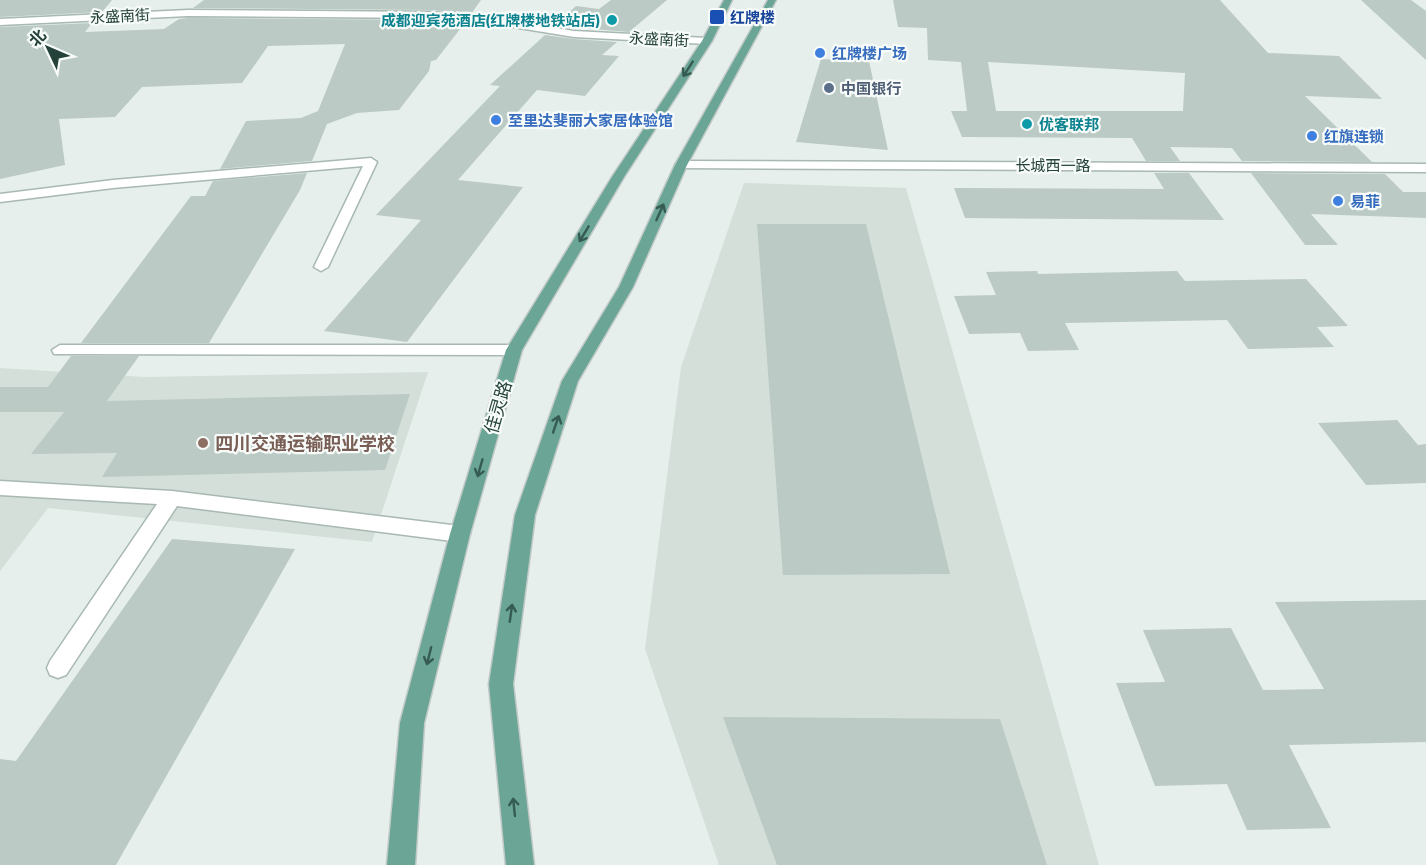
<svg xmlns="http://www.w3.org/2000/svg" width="1426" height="865" font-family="'Titillium Web','Noto Sans SC',sans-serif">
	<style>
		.built { fill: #d4dfda }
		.building { fill: #bbcac4; fill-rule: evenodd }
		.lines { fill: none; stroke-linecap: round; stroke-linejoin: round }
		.minor-casing { stroke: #a8b8b2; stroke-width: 3 }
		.primary-casing { stroke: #c2cac8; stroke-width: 3 }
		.minor { fill: #fff; fill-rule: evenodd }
		.primary { fill: #6aa596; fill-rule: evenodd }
		.oneway { stroke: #365b51 }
		.transit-dot { fill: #1a4fb4; stroke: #f7fbf9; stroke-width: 2 }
		.culture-dot { fill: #0f9aa8; stroke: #f7fbf9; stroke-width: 2 }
		.shop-dot { fill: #3f7fe0; stroke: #f7fbf9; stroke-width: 2 }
		.service-dot { fill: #5c6f8a; stroke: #f7fbf9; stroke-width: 2 }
		.education-dot { fill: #8d6e63; stroke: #f7fbf9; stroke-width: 2 }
		.labels { text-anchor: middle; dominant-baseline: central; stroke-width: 4.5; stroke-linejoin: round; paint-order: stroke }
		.far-street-label { font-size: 15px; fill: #24423a; stroke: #f7fbf9 }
		.far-transit-label { font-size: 15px; font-weight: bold; fill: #164399; stroke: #f7fbf9; text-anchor: start }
		.far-culture-label { font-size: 15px; font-weight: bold; fill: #0d838f; stroke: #f7fbf9; text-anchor: end }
		.far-shop-label { font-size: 15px; font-weight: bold; fill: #366cbe; stroke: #f7fbf9; text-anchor: start }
		.far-service-label { font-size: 15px; font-weight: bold; fill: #4e5e75; stroke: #f7fbf9; text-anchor: start }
		.street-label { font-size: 18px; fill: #24423a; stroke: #f7fbf9 }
		.education-label { font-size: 18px; font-weight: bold; fill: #785e54; stroke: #f7fbf9; text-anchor: start }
	</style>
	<rect width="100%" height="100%" fill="#e6efeb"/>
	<!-- built -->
	<path class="built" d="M744 183 906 188 1099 865H719L645 649 681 367Z
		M0 368 145 377 428 372 372 542 48 508 0 571Z"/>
	<!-- building -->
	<path class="building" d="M0 0H112L102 12 0 17Z
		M204 0H481L471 14 431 10 193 8Z
		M611 0H667L629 32 555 26 576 6 599 9Z
		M893 0H1220L1268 53 1339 56 1382 99 1305 96 1372 162 1242 161 1232 148 1170 147 1180 161H1146L1132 138 962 137 951 111H967L961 62 928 60 927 28 898 27ZM988 62 1185 73 1183 111H996Z
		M1361 0H1411L1426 11V60Z
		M188 18 431 20 464 24 436 60 431 61 429 71 399 110 357 113 327 124 312 161 220 169 246 121 301 118 318 111 345 44 268 46 242 83 142 87 115 117 59 119 65 165 0 179V27L92 23 85 32 164 29 179 19Z
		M545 35 574 39 617 42 602 55 619 56 585 96 537 90 458 180 523 187 407 342 324 331 421 220 376 215 500 86 490 85Z
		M821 59 869 61 888 150 796 142Z
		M307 173 300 190 209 343H81L191 196H205L213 181Z
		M1154 173H1189L1224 220 965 218 954 188 1164 189Z
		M1251 173 1385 174 1403 192H1426V218L1311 214 1338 245H1305Z
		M757 224H866L950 574 783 575Z
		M1037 271 1038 274 1177 271 1185 281 1306 279 1348 326 1317 327 1334 347 1248 349 1227 320 1065 323 1079 350 1028 351 1020 333 969 334 954 296 996 295 986 272Z
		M71 356H139L107 401 410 394 385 470 102 477 117 453 31 454 64 412H0V387H48Z
		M1397 420 1418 445 1426 444V483L1366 485 1318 423Z
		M172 539 295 549 116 865H0V759L16 761Z
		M1426 600V742L1289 745 1331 828 1247 830 1227 784 1155 786 1116 683 1165 682 1143 630 1231 628 1263 690 1324 689 1275 602Z
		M723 717 1000 719 1047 865H777Z"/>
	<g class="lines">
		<!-- minor casing -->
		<g class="minor-casing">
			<path id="minor" d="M188 10 431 12 500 19 574 31 707 38 712 41 707 44 574 37 500 25 431 18 188 16 0 25V19Z
				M371 158 377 162 328 267 321 271 314 267 363 166 113 188 0 202V194L113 180Z
				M681 161 1426 164V172L677 168 675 165 677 162Z
				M60 345H514L522 350 514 355 54 354 52 350Z
				M0 481 172 491 460 526 467 529 470 534 467 539 460 542 177 506 66 675 58 678 50 675 47 668 50 661 157 504 0 495Z"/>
		</g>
		<!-- primary casing -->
		<g class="primary-casing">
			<path id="primary" d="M724 0H732L712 41 624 177 522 350 470 534 424 723 415 865H387L400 723 450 534 506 350 612 177 702 41Z
				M768 0H776L687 165 633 287 578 381 535 515 513 684 534 865H506L489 684 515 515 562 381 619 287 675 165Z"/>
		</g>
		<!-- minor -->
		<use href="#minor" class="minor"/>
		<!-- primary -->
		<use href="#primary" class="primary"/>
	</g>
	<!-- one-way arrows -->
	<defs><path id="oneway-shaft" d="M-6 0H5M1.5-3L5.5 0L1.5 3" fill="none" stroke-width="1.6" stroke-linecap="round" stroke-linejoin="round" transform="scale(1.5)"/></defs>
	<g class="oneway">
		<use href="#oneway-shaft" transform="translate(688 69) rotate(123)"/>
		<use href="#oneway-shaft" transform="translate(660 212) rotate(-66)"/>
		<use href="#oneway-shaft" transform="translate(584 234) rotate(121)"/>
		<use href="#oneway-shaft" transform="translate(556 424) rotate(-71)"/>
		<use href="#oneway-shaft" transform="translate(480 468) rotate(106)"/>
		<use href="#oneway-shaft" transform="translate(511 613) rotate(-82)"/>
		<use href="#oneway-shaft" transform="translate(429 656) rotate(104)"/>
		<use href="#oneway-shaft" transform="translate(514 807) rotate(-96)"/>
	</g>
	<!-- markers -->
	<rect class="transit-dot" x="709" y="9" width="16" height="16" rx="3"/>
	<g class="culture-dot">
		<circle cx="612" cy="20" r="6"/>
		<circle cx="1027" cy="124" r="6"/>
	</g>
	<g class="shop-dot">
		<circle cx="820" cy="53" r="6"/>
		<circle cx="496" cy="120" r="6"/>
		<circle cx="1312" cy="136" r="6"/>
		<circle cx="1338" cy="201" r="6"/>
	</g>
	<circle class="service-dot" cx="829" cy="88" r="6"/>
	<circle class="education-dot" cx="203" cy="443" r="6"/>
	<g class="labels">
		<!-- far-street labels -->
		<g class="far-street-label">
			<text transform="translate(120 16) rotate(-3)">永盛南街</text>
			<text transform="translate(659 39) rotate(3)">永盛南街</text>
			<text x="1053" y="165">长城西一路</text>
		</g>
		<!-- far-transit labels -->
		<g class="far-transit-label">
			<text x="730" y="17">红牌楼</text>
		</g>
		<!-- far-culture labels -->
		<g class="far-culture-label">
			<text x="600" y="20">成都迎宾苑酒店(红牌楼地铁站店)</text>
			<text x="1039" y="124" text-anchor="start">优客联邦</text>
		</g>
		<!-- far-shop labels -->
		<g class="far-shop-label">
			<text x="832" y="53">红牌楼广场</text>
			<text x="508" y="120">至里达斐丽大家居体验馆</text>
			<text x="1324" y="136">红旗连锁</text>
			<text x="1350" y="201">易菲</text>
		</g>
		<!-- far-service labels -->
		<g class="far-service-label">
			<text x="841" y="88">中国银行</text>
		</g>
		<!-- street labels -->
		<g class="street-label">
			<text transform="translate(498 407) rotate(-74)">佳灵路</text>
		</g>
		<!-- education labels -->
		<g class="education-label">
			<text x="215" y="443">四川交通运输职业学校</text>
		</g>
	</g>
	<!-- north arrow -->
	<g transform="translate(48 48) rotate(314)" stroke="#f7fbf9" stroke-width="4.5" paint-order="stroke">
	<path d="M0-4.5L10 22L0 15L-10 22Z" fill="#24423a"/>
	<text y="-9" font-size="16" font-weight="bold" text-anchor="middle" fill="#24423a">北</text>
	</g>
</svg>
